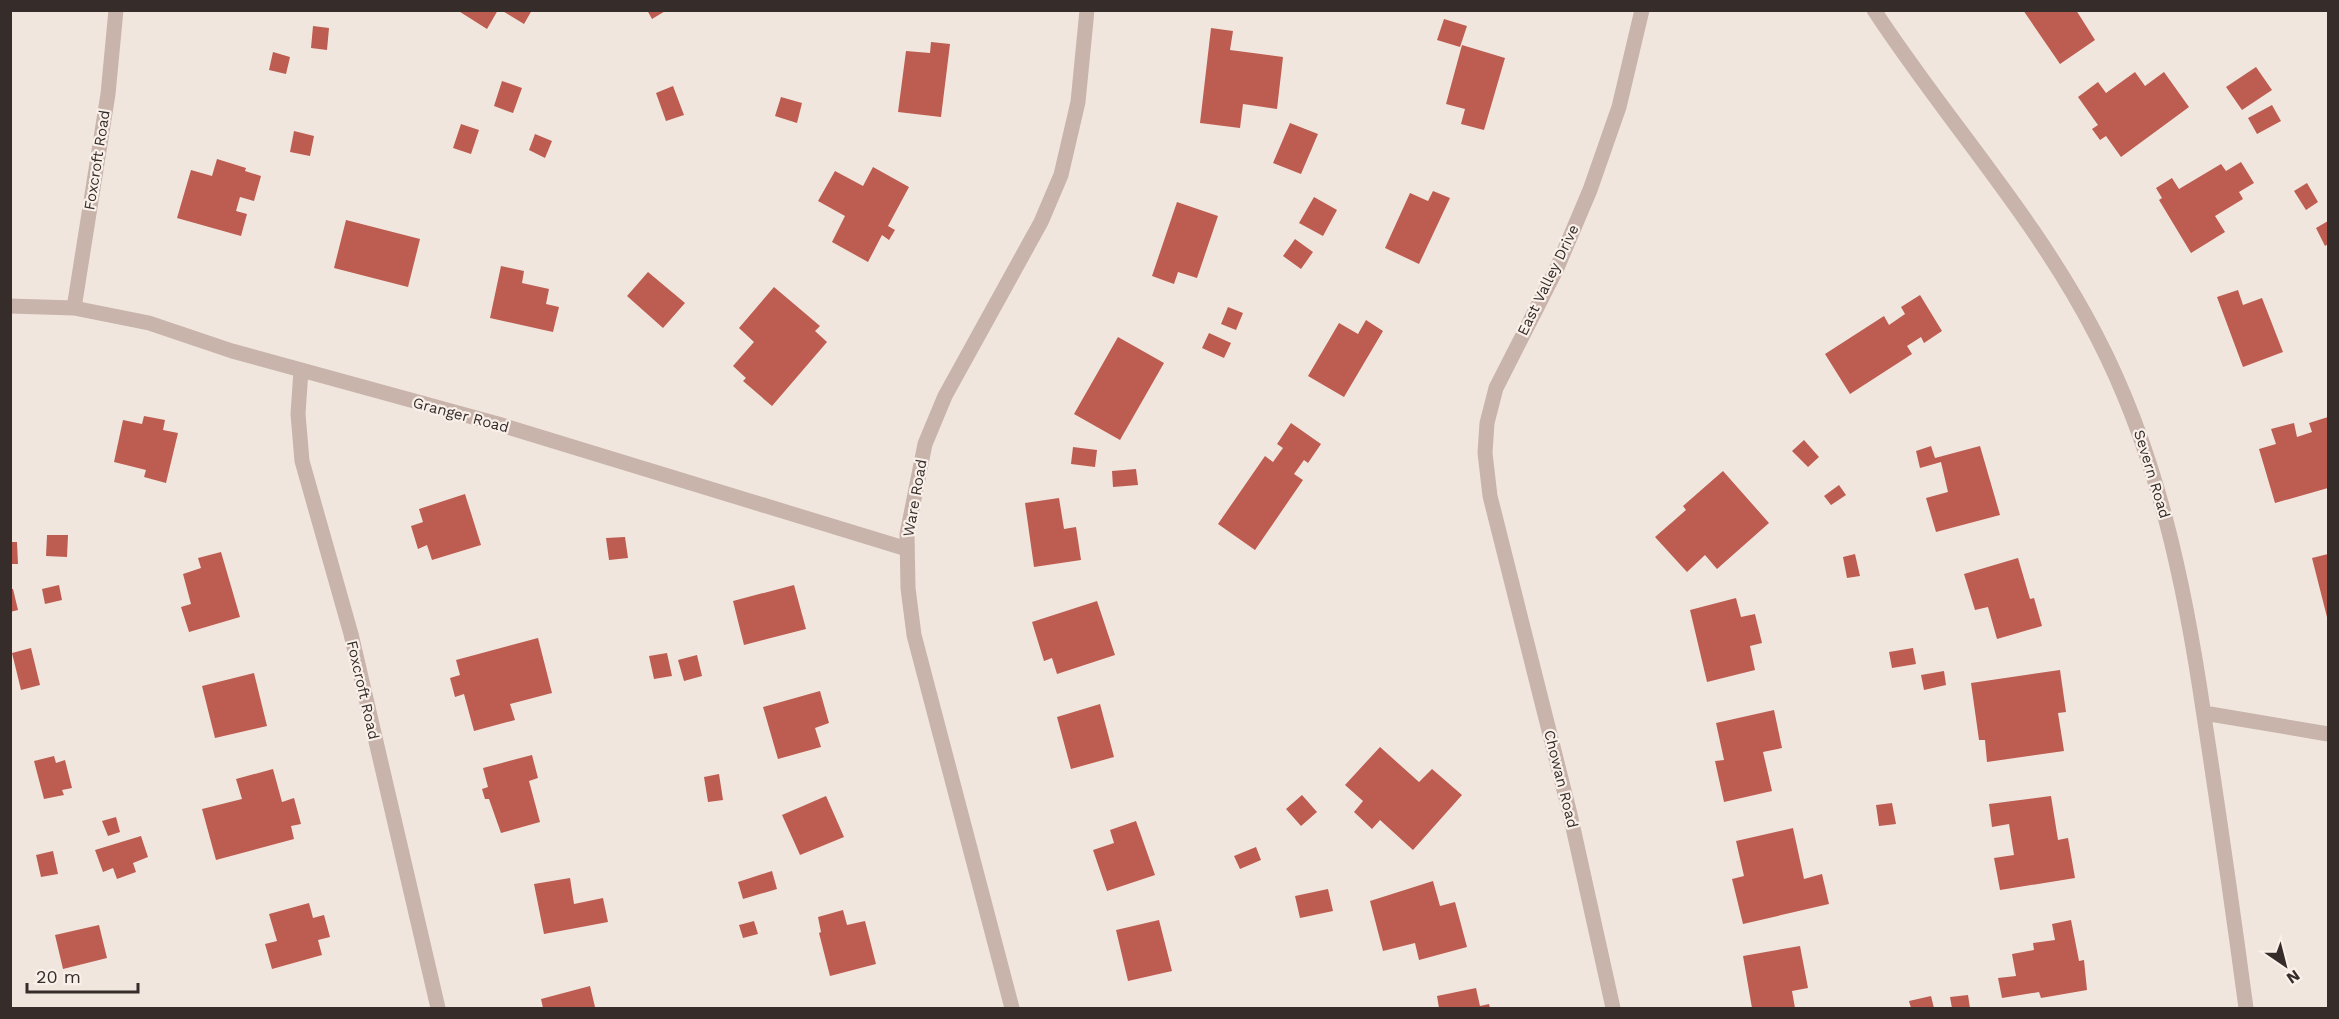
<svg xmlns="http://www.w3.org/2000/svg" width="2339" height="1019" font-family="'Work Sans',sans-serif">
	<style>
		.building { fill: #bd5c50 }
		.lines { fill: none; stroke-linecap: round; stroke-linejoin: round }
		.minor { stroke: #c8b4ab; stroke-width: 15 }
		.labels { text-anchor: middle; dominant-baseline: central; stroke-width: 4.5; stroke-linejoin: round; paint-order: stroke }
		.street-label { font-size: 15px; fill: #362c2a; stroke: #f9f0ea }
	</style>
	<rect width="100%" height="100%" fill="#f1e6de"/>
	<!-- building -->
	<path class="building" d="M457 10H498L487 29Z
		M501 10H532L524 24Z
		M647 10H667L652 19Z
		M2023 10H2076L2095 40 2060 64Z
		M1444 19 1467 26 1460 47 1437 40Z
		M313 26 329 28 327 50 311 48Z
		M1211 28 1233 31 1230 50 1283 57 1277 109 1243 104 1240 128 1200 123Z
		M931 42 950 44 941 117 898 112 906 51 930 53Z
		M1462 45 1505 58 1484 130 1461 124 1465 109 1446 104Z
		M273 52 290 57 286 74 269 70Z
		M2256 67 2272 90 2242 110 2226 87Z
		M2135 72 2145 86 2164 72 2189 107 2121 157 2106 136 2100 140 2092 129 2098 125 2078 97 2098 82 2106 93Z
		M502 81 522 88 513 113 494 106Z
		M673 86 684 115 666 121 656 93Z
		M781 97 802 103 797 123 775 116Z
		M2272 105 2281 121 2257 134 2248 118Z
		M1290 123 1318 134 1301 174 1273 163Z
		M461 124 479 130 471 154 453 148Z
		M294 131 314 136 310 156 290 152Z
		M535 134 552 141 545 158 529 150Z
		M217 159 246 168 245 171 261 176 254 201 240 197 236 211 247 214 241 236 177 218 191 170 212 176Z
		M2241 162 2254 183 2239 192 2243 199 2215 216 2225 232 2191 253 2159 200 2162 198 2156 188 2172 178 2179 189 2221 164 2226 171Z
		M873 167 909 187 888 226 895 230 889 240 882 235 868 262 832 242 845 216 818 201 835 171 863 186Z
		M2307 183 2318 202 2306 210 2294 191Z
		M1433 191 1450 198 1419 264 1385 248 1410 193 1428 201Z
		M1314 197 1337 210 1323 236 1299 223Z
		M1177 202 1218 216 1197 278 1178 272 1174 284 1152 276Z
		M346 220 420 239 408 287 334 268Z
		M2328 221V244L2325 246 2316 228Z
		M1295 239 1313 252 1301 269 1283 256Z
		M501 266 524 271 522 283 549 289 546 304 559 307 553 332 490 318Z
		M648 272 685 303 663 328 627 296Z
		M774 287 820 326 815 331 827 342 772 406 743 381 746 378 733 366 754 342 739 328Z
		M2238 290 2243 305 2262 298 2283 352 2243 367 2217 297Z
		M1920 295 1942 331 1924 343 1921 337 1907 346 1912 354 1850 394 1825 354 1884 316 1889 325 1905 314 1901 307Z
		M1228 307 1243 313 1236 330 1221 324Z
		M1366 320 1383 331 1344 397 1308 376 1339 323 1358 334Z
		M1209 333 1231 343 1224 358 1202 348Z
		M1118 337 1164 363 1120 440 1074 414Z
		M144 416 165 420 163 430 178 433 166 483 144 477 146 470 114 462 123 420 142 424Z
		M2328 417V488L2275 503 2259 449 2276 444 2271 429 2294 423 2297 437 2312 432 2309 423Z
		M1291 423 1321 444 1308 463 1304 460 1294 474 1303 480 1255 550 1218 524 1265 456 1273 462 1283 448 1277 444Z
		M1804 440 1819 457 1808 467 1792 451Z
		M1931 446 1935 458 1980 446 2000 515 1936 532 1926 498 1948 492 1941 462 1920 468 1916 451Z
		M1073 447 1097 450 1095 467 1071 464Z
		M1136 469 1138 485 1113 487 1112 471Z
		M1723 471 1769 523 1717 569 1705 555 1687 572 1655 537 1686 510 1683 506Z
		M1839 485 1846 495 1831 505 1824 496Z
		M465 494 481 545 432 560 427 545 418 549 411 526 423 522 419 509Z
		M1059 498 1064 529 1076 527 1081 560 1034 567 1025 503Z
		M47 535H68L67 557 46 556Z
		M625 537 628 558 609 560 606 538Z
		M10 542H17L18 564H10Z
		M221 552 240 617 189 632 181 607 191 604 183 574 201 568 198 558Z
		M1855 554 1860 576 1847 578 1843 557Z
		M2328 554V621L2312 558Z
		M2018 558 2030 599 2034 598 2042 626 1997 639 1988 607 1975 610 1964 574Z
		M59 585 62 600 45 604 42 589Z
		M794 585 806 629 744 645 733 601Z
		M10 589H13L18 610 10 612Z
		M1736 598 1741 617 1755 614 1762 643 1750 646 1755 670 1707 682 1690 610Z
		M1097 601 1115 655 1057 674 1052 658 1044 661 1032 622Z
		M538 638 552 693 510 704 515 720 474 731 464 694 455 697 450 678 460 675 456 660Z
		M31 648 40 685 21 690 12 653Z
		M1913 648 1916 664 1892 668 1889 652Z
		M667 653 672 676 654 679 649 656Z
		M697 655 702 676 684 681 678 660Z
		M2060 670 2066 712 2058 713 2064 751 1987 762 1985 740H1979L1971 683Z
		M1944 671 1946 685 1924 690 1921 675Z
		M254 673 267 726 215 738 202 686Z
		M820 691 829 723 815 728 821 747 778 759 763 707Z
		M1100 704 1114 757 1071 769 1057 717Z
		M1774 710 1782 748 1763 752 1772 791 1724 802 1715 761 1724 760 1716 723Z
		M1380 747 1419 782 1432 769 1462 795 1413 850 1380 820 1372 829 1354 812 1363 801 1345 785Z
		M532 755 538 778 529 781 540 822 501 833 489 799H485L482 789 488 787 483 768Z
		M54 756 56 763 65 760 72 788 62 790 64 795 44 799 34 761Z
		M273 769 282 802 294 798 301 824 291 826 294 839 216 860 202 809 242 799 236 779Z
		M719 774 723 800 708 802 704 777Z
		M1302 795 1317 812 1301 826 1286 809Z
		M826 796 844 837 800 855 782 815Z
		M2051 796 2058 840 2068 838 2075 878 2000 890 1994 858 2014 855 2009 824 1992 827 1989 804Z
		M1892 803 1896 824 1879 826 1876 805Z
		M116 817 120 832 108 836 102 821Z
		M1136 821 1155 875 1107 891 1093 850 1114 843 1110 830Z
		M1793 828 1804 879 1822 874 1829 904 1743 924 1732 879 1744 876 1736 841Z
		M141 836 148 857 133 863 136 872 117 879 113 868 103 872 95 850Z
		M1256 847 1261 860 1240 869 1234 856Z
		M53 851 58 874 41 877 36 855Z
		M772 871 777 889 743 899 738 882Z
		M570 878 574 904 603 898 608 922 544 934 534 884Z
		M1433 881 1440 906 1455 902 1467 947 1419 960 1415 943 1383 951 1370 901Z
		M1328 889 1333 911 1300 918 1295 896Z
		M309 903 313 918 324 915 330 937 318 940 322 955 272 969 265 944 277 941 269 914Z
		M843 910 847 925 865 921 876 964 830 976 819 933 821 932 818 917Z
		M1159 920 1172 971 1128 981 1116 930Z
		M2071 920 2079 961 2084 960 2087 990 2041 998 2039 992 2002 998 1998 978 2016 976 2012 954 2034 950 2033 943 2055 940 2052 924Z
		M754 921 758 934 743 938 739 925Z
		M99 925 107 958 63 969 55 935Z
		M1800 946 1808 988 1792 991 1795 1008H1752L1743 956Z
		M590 986 595 1007 543 1008 541 999Z
		M1476 988 1480 1006 1489 1004 1490 1008H1439L1437 996Z
		M1968 995 1970 1008H1952L1950 997Z
		M1931 996 1934 1008H1911L1909 1001Z"/>
	<g class="lines">
		<!-- minor -->
		<path class="minor" d="M1874 10C1946 120 2036 218 2096 335 2158 454 2185 585 2204 716 2219 814 2233 911 2246 1008
			M10 306 74 308 149 323 232 351 498 424 907 549
			M74 308 108 94 116 10
			M301 370 298 414 302 461 351 634 438 1008
			M2204 713 2328 734
			M1012 1008 914 635 908 588 907 534 925 444 945 396 1041 222 1061 175 1078 102 1087 10
			M1613 1008 1570 814 1490 496 1485 453 1487 423 1496 388 1557 268 1590 190 1619 107 1642 10"/>
	</g>
	<g class="labels">
		<!-- street labels -->
		<g class="street-label">
			<text transform="translate(97 160) rotate(-81)">Foxcroft Road</text>
			<text transform="translate(1548 280) rotate(-64)">East Valley Drive</text>
			<text transform="translate(461 415) rotate(15)">Granger Road</text>
			<text transform="translate(2152 474) rotate(73)">Severn Road</text>
			<text transform="translate(915 498) rotate(-80)">Ware Road</text>
			<text transform="translate(363 690) rotate(77)">Foxcroft Road</text>
			<text transform="translate(1561 779) rotate(76)">Chowan Road</text>
		</g>
	</g>
	<!-- border -->
	<rect width="2339" height="1019" fill="none" stroke="#362c2a" stroke-width="24"/>
	<!-- north arrow -->
	<g transform="translate(2285 965) rotate(145)" stroke="#f9f0ea" stroke-width="4.5" paint-order="stroke">
	<path d="M0-4.5L10 22L0 15L-10 22Z" fill="#362c2a"/>
	<text y="-9" font-size="16" font-weight="bold" text-anchor="middle" fill="#362c2a">N</text>
	</g>
	<!-- scale -->
	<path d="M27 983v9h111v-9" fill="none" stroke="#362c2a" stroke-width="3"/>
	<text x="36" y="983" font-size="18" fill="#362c2a" stroke="#f9f0ea" stroke-width="4.5" paint-order="stroke">20 m</text>
</svg>
